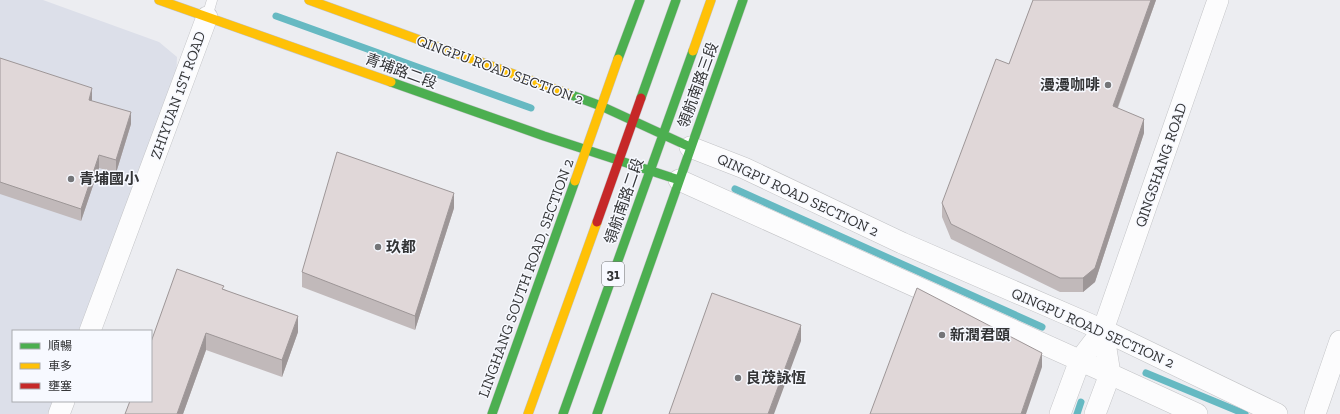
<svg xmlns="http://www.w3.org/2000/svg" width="1340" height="414" font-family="'Zilla Slab','Noto Sans TC',serif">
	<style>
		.built { fill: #dcdfe9 }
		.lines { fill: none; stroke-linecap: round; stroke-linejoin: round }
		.stream { stroke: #66b9c2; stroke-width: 7 }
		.lane-casing { stroke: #c2c3c6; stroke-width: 11 }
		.street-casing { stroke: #c2c3c6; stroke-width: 22 }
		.fast-casing { stroke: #c2c3c6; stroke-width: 10 }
		.slow-casing { stroke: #c2c3c6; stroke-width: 10 }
		.jam-casing { stroke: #c2c3c6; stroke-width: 10 }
		.lane { stroke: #fcfcfd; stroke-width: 10 }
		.street { stroke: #fcfcfd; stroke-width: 21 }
		.fast { stroke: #4caf50; stroke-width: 9 }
		.slow { stroke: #ffc107; stroke-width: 9 }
		.jam { stroke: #c62828; stroke-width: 9 }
		.wall { fill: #c1b9ba }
		.shaded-wall { fill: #9d9697 }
		.building { fill: #e0d7d8; stroke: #9d9697 }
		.poi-dot { fill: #747578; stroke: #f7f9ff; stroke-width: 1.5 }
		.labels { text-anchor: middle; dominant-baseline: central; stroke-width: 3; stroke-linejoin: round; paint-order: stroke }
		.shield { fill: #f7f9ff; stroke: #6e7073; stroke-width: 1 }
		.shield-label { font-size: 14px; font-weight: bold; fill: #343537 }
		.street-label { font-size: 15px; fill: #343537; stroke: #f7f9ff }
		.poi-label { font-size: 15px; font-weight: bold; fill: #343537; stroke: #f7f9ff; text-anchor: start }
	</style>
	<rect width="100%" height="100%" fill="#ecedf1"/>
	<!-- built -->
	<path class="built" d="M0 0H43L159 42 177 57 176 81 90 331H13V401H64L59 414H0Z"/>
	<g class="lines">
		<!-- stream -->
		<path class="stream" d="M276 16 531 108
			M735 189 1042 327
			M1146 373 1245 414
			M1077 414 1081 402"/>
		<!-- lane casing -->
		<g class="lane-casing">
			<path id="lane" d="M207 17 212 0"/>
		</g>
		<!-- street casing -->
		<g class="street-casing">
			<path id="street" d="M690 147 744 168 902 243 1103 330 1277 414
				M679 180 1110 374 1197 414
				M90 331 207 17
				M59 414 64 401
				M1060 414 1080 360 1103 330 1218 0
				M1095 414 1110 374 1103 330
				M1315 414 1340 341"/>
		</g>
		<!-- fast casing -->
		<g class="fast-casing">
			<path id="fast" d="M618 59 640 0
				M391 82 544 136 679 180
				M569 94 601 106 690 147
				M641 98 676 0
				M492 414 575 181
				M563 414 693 51
				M597 414 743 0"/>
		</g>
		<!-- slow casing -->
		<g class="slow-casing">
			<path id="slow" d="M159 0 391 82
				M309 0 569 94
				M693 51 711 0
				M575 181 618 59
				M528 414 597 222"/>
		</g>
		<!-- jam casing -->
		<g class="jam-casing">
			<path id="jam" d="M597 222 641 98"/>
		</g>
		<!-- lane -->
		<use href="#lane" class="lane"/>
		<!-- street -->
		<use href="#street" class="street"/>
		<!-- fast -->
		<use href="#fast" class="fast"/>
		<!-- slow -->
		<use href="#slow" class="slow"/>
		<!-- jam -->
		<use href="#jam" class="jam"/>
	</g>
	<!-- wall -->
	<path class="wall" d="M1033 0H1156L1118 108 1144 133 1095 282 1083 292H1060L951 239 942 217V203L1009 64Z
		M0 58 92 101 131 124 116 173 99 168 81 221 0 194Z
		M454 208 415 330 302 287V272Z
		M224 289 298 332 282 377 206 350 183 414H125Z"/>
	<!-- shaded-wall -->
	<path class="shaded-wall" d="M1151 0H1156L1113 120V106Z
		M92 88V100L89 112V100Z
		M131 112V124L116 173V160Z
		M1144 119V133L1095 282 1083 292V278Z
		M99 155V168L81 221V209Z
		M454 193V208L415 330V316Z
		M298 316V332L282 377V360Z
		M801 325V341L774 414H768Z
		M206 333V350L183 414H177Z
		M1042 353V367L1026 414H1021Z"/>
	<!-- building -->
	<path class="building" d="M1033 0H1151L1113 106 1144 119 1095 268 1083 278H1060L951 224 942 203 996 59 1009 64Z
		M0 58 92 88 89 100 131 112 116 160 99 155 81 209 0 182Z
		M337 152 454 193 415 316 302 272Z
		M177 269 224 286 222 289 298 316 282 360 206 333 177 414H125L130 401H151V342Z
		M917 288 1042 353 1021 414H870Z
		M712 293 801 325 768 414H669Z"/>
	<!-- markers -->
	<g class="poi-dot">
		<circle cx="1108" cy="85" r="4"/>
		<circle cx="71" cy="179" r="4"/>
		<circle cx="378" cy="247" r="4"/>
		<circle cx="942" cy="335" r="4"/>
		<circle cx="738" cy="378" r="4"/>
	</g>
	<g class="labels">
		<!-- shield labels -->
		<rect class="shield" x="602" y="262" width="22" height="24" rx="3"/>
		<g class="shield-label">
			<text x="613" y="274">31</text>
		</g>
		<!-- street labels -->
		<g class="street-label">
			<text transform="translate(500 70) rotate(20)">QINGPU ROAD SECTION 2</text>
			<text transform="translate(401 71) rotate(20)">青埔路二段</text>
			<text transform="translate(698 85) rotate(-70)">領航南路三段</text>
			<text transform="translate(178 95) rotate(-70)">ZHIYUAN 1ST ROAD</text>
			<text transform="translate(1161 165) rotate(-71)">QINGSHANG ROAD</text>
			<text transform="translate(798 195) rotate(25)">QINGPU ROAD SECTION 2</text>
			<text transform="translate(624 201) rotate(-71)">領航南路二段</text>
			<text transform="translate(526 278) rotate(-70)">LINGHANG SOUTH ROAD, SECTION 2</text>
			<text transform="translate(1093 328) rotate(24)">QINGPU ROAD SECTION 2</text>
		</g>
		<!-- poi labels -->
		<g class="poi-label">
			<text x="1100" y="85" text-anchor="end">漫漫咖啡</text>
			<text x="79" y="179">青埔國小</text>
			<text x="386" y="247">玖都</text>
			<text x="950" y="335">新潤君頤</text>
			<text x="746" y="378">良茂詠恆</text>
		</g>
	</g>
	<!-- legend -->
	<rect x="12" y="330" width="140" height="72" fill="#f7f9ff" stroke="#a9abaf"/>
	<rect x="20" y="343" width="20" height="6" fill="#4caf50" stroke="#a9abaf"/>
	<text x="48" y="350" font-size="12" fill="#343537">順暢</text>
	<rect x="20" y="363" width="20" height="6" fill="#ffc107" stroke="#a9abaf"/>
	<text x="48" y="370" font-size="12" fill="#343537">車多</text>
	<rect x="20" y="383" width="20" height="6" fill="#c62828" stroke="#a9abaf"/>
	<text x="48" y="390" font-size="12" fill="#343537">壅塞</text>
</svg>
